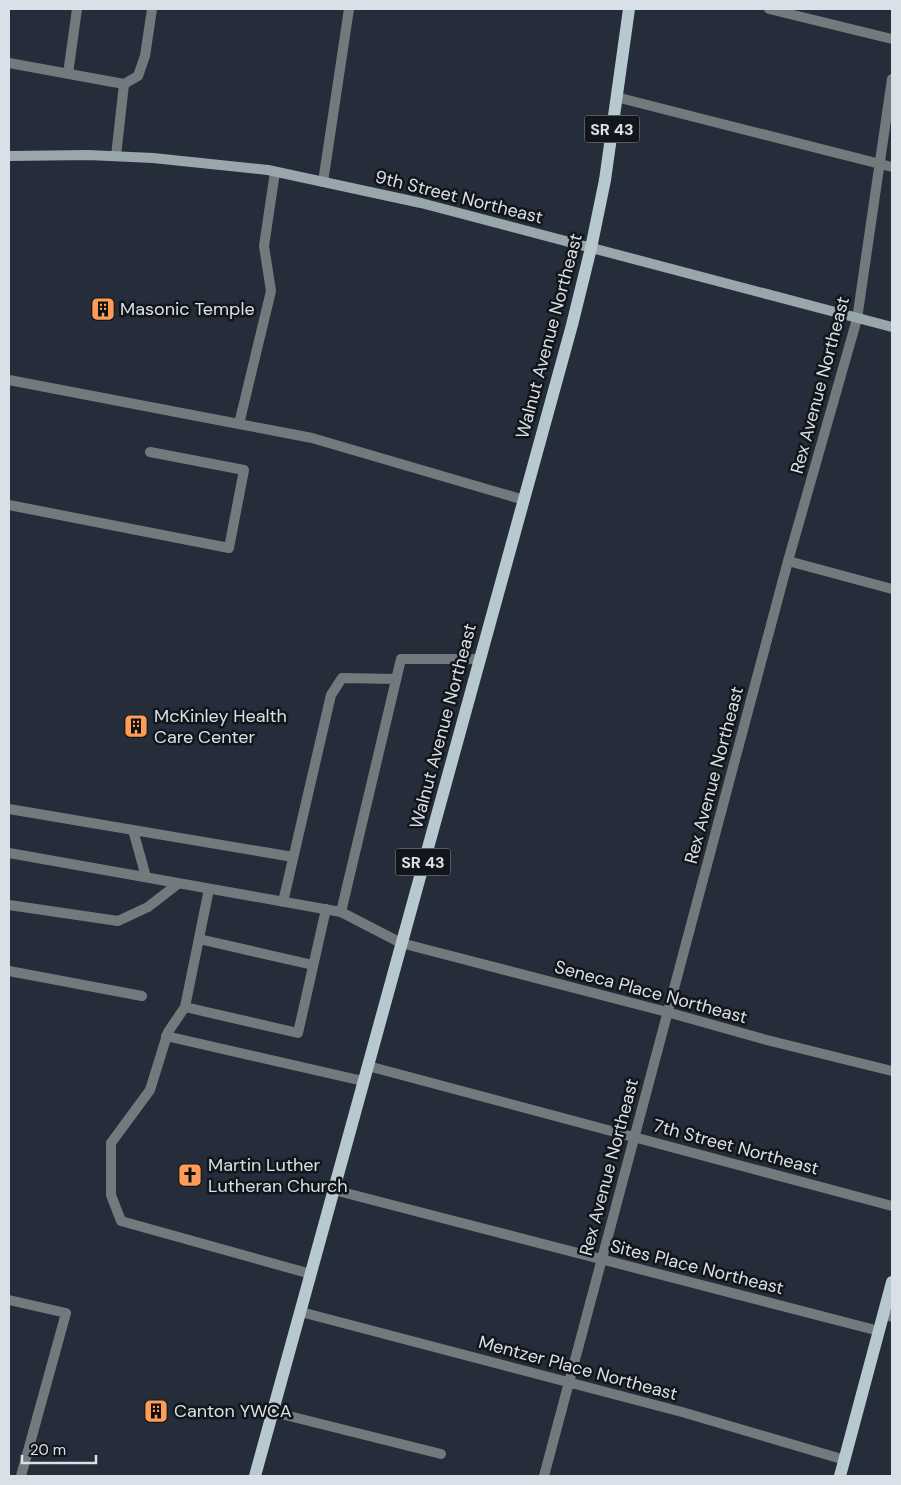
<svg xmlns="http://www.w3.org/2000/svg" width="901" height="1485" font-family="'DM Sans',sans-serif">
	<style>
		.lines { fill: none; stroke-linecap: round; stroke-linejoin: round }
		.lane { stroke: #727a7e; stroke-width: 10 }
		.street { stroke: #727a7e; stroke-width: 10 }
		.secondary { stroke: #99a6ac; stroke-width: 10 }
		.primary { stroke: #b7c8cf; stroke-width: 12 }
		.labels { text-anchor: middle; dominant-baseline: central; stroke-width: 5; stroke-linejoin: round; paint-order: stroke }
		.shield { fill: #12161b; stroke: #9ea3aa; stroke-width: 1 }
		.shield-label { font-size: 16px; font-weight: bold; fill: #dae0e8 }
		.street-label { font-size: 18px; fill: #dae0e8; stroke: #12161b }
		.poi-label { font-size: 18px; fill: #dae0e8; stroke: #12161b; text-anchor: start }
	</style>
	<rect width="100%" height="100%" fill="#252d3a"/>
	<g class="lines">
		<!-- lane -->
		<path class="lane" d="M769 9 892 39
			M9 63 124 84 116 156
			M68 74 77 9
			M124 84 138 76 145 56 152 9
			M616 97 892 167
			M275 172 264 246 271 291 239 424 312 438 524 500
			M9 380 239 424
			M9 505 229 548 244 470 150 452
			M788 561 892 589
			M9 809 293 857
			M133 830 146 877
			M9 853 341 912 401 943 667 1012 763 1039 892 1071
			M209 889 185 1007 298 1033 326 909
			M283 902 331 695 342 678 396 679
			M9 905 118 921 148 907 179 883
			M341 912 401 659H479
			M199 939 313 965
			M9 971 142 996
			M185 1007 168 1032 150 1090 111 1143V1195L121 1221 311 1274
			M166 1036 363 1081
			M368 1066 892 1206
			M334 1190 879 1331
			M9 1300 66 1313 21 1476
			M301 1312 682 1412 845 1460
			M885 1314 892 1317
			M273 1412 441 1454
			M544 1476 788 561 857 319 892 79"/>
		<!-- street -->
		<path class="street" d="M323 182 349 9"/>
		<!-- secondary -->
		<path class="secondary" d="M9 156 88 155 153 158 268 170 421 203 892 327"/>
		<!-- primary -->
		<path class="primary" d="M255 1476 572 325 591 248 605 180 629 9
			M840 1476 892 1282"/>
	</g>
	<!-- icons -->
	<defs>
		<g id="building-square" transform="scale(1.25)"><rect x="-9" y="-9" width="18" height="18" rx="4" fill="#fe9c58" stroke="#12161b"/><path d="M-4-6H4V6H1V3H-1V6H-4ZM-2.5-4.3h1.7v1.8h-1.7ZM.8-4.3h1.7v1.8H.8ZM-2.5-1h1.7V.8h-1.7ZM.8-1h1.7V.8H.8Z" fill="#111"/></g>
		<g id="church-square" transform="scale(1.25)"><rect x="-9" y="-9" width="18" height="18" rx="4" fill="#fe9c58" stroke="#12161b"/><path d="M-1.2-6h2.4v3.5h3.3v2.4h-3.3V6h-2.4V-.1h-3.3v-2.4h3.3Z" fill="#111"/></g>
	</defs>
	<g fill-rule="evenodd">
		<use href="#building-square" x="103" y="309"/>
		<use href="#building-square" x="136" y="726"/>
		<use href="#church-square" x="190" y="1175"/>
		<use href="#building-square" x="156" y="1411"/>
	</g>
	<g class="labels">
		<!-- shield labels -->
		<g class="shield">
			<rect x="584.5" y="115.5" width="55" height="27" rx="4"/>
			<rect x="395.5" y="848.5" width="55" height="27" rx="4"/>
		</g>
		<g class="shield-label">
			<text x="612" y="129">SR 43</text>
			<text x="423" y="862">SR 43</text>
		</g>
		<!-- street labels -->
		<g class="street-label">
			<text transform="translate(459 197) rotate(14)">9th Street Northeast</text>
			<text transform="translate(549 336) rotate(-75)">Walnut Avenue Northeast</text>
			<text transform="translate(820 385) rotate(-75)">Rex Avenue Northeast</text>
			<text transform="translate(443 726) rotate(-75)">Walnut Avenue Northeast</text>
			<text transform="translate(714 775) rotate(-75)">Rex Avenue Northeast</text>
			<text transform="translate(651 992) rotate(15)">Seneca Place Northeast</text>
			<text transform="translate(736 1147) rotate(15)">7th Street Northeast</text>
			<text transform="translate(609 1167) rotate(-75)">Rex Avenue Northeast</text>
			<text transform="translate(697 1267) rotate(14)">Sites Place Northeast</text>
			<text transform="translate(578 1368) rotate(15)">Mentzer Place Northeast</text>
		</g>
		<!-- poi labels -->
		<g class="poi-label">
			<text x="120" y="309">Masonic Temple</text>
			<text x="154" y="716">McKinley Health<tspan x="154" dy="21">Care Center</tspan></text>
			<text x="208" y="1165">Martin Luther<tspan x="208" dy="21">Lutheran Church</tspan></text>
			<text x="174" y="1411">Canton YWCA</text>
		</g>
	</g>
	<!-- border -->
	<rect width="901" height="1485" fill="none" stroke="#dae0e8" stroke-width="20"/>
	<!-- scale -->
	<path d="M22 1455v8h74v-8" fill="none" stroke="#dae0e8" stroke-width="2.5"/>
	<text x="30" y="1455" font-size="15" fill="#dae0e8" stroke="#12161b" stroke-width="4" paint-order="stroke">20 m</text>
</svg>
